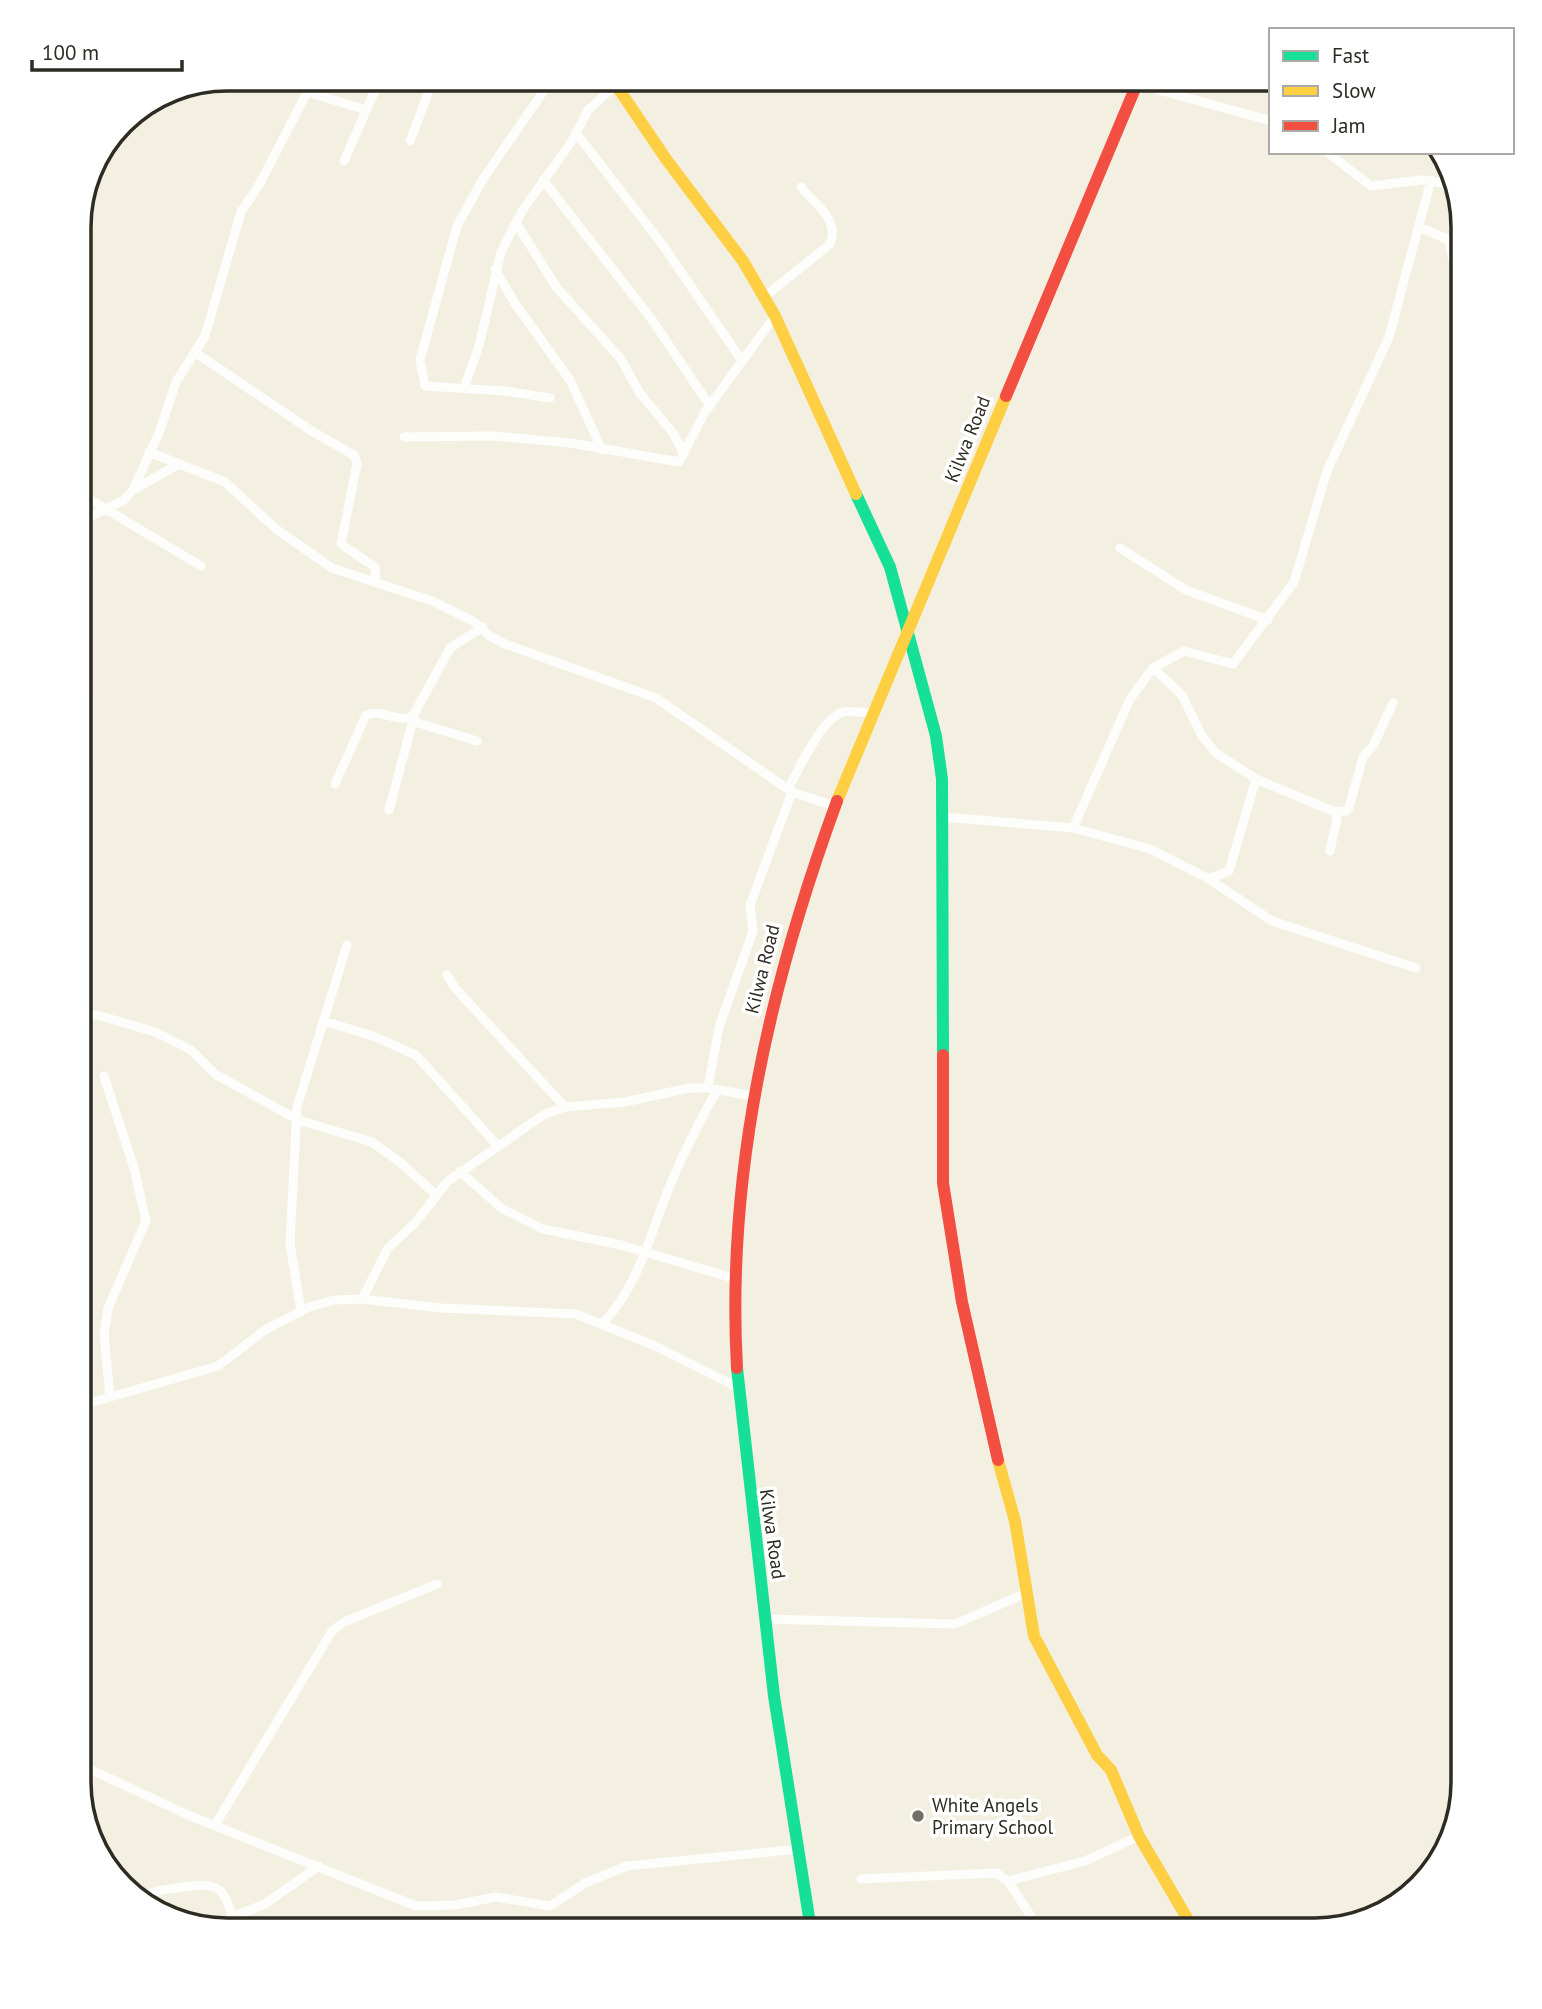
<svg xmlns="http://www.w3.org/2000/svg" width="1542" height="2009" font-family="'PT Sans',sans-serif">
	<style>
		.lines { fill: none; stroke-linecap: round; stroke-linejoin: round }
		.street { stroke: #fdfdfb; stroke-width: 9 }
		.fast { stroke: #16e098; stroke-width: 12 }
		.slow { stroke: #ffcf43; stroke-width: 12 }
		.jam { stroke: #f24e42; stroke-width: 12 }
		.poi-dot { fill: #727065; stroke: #fff; stroke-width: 2.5 }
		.labels { text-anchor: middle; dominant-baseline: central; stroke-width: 7; stroke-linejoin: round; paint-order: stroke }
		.street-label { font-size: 19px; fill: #2d2b22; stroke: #fff }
		.poi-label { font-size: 19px; fill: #2d2b22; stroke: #fff; text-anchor: start }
		.rim { fill: none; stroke: #2d2b22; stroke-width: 3.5 }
	</style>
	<rect width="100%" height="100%" fill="#f3f0e2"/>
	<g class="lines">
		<!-- street -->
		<path class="street" d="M407 79 430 88 410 141
			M1137 84 1271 121
			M307 92 366 110
			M576 133 662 244 742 361
			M1327 152 1371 186 1421 180 1450 184
			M344 161 380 79
			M543 180 650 317 710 406
			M516 223 557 288 621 359 639 392 673 433 684 454
			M1419 227 1463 246
			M1449 240 1457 280 1455 309
			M495 269 516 305 570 380 602 450
			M764 297 829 245C842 222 815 204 801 187
			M196 353 313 432 354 455 357 464 341 544 375 567 376 583
			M464 388 479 346 501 252 522 211 572 141 588 110 616 85
			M550 398 505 391 425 386 420 360 457 226 483 179 552 79
			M404 437 494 436 571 443 679 462 705 412 775 316
			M149 452 225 482 276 529 332 568 432 601 473 621 490 636 505 644 656 698 792 792 834 806
			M135 489 179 464
			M79 493 201 566
			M79 522 124 500 133 490 159 433 176 382 205 336 241 212 259 185 314 79
			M1120 548 1186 590 1268 620
			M1153 668 1182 695 1202 736 1216 753 1256 779 1335 812 1337 818 1330 851
			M412 721 477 741
			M335 784 366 715C381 708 397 724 413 716L450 648 483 627
			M788 789C799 769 821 719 843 712 850 710 863 713 871 713
			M389 810 414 716
			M1335 812 1346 811 1349 808 1363 757 1373 746 1393 703
			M943 817 1073 828 1150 849 1209 879 1272 921 1416 968
			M1073 828 1130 699 1153 668 1184 651 1233 664 1294 582 1327 471 1389 337 1431 180
			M1209 879 1229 871 1256 779
			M447 975 455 988 565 1107
			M323 1021 373 1036 416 1055 497 1145
			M79 1027 90 1015H97L155 1032 191 1050 215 1074 298 1120 372 1142 401 1163 435 1194
			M104 1076 134 1168 146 1221 108 1308 104 1334 110 1397
			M708 1088 719 1027 753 931 750 905 792 792
			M460 1171 501 1208 543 1229 621 1245 736 1279
			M362 1299 388 1248 415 1223 448 1181 545 1114 565 1107 625 1102 689 1088H708L753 1096
			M301 1312 290 1243 297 1107 347 945
			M602 1324C636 1288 647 1246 664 1201 678 1162 697 1126 717 1090
			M79 1406 218 1366 265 1330 309 1307 334 1300 362 1299 441 1308 576 1314 653 1345 737 1387
			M765 1619 955 1624 1026 1593
			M79 1764 188 1815 416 1906 455 1905 496 1897 550 1906 585 1883 627 1866 799 1849
			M215 1825 332 1631 344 1622 437 1584
			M861 1879 996 1873 1008 1881 1040 1930
			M1008 1881 1085 1861 1139 1836
			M140 1899C155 1889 166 1890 183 1887 227 1880 224 1894 237 1930
			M232 1917 265 1904 319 1866
			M1165 1930 1186 1918"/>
		<!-- fast -->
		<path class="fast" d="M856 494 890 567 936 736 942 779 943 1055
			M737 1368 774 1696 811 1930"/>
		<!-- slow -->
		<path class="slow" d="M612 79 666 159 743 261 775 316 856 494
			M837 801 1006 396
			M998 1460 1015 1521 1034 1636 1097 1755 1111 1770 1139 1836 1194 1930"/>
		<!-- jam -->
		<path class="jam" d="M1006 396 1139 79
			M943 1055V1183L962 1302 998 1460
			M737 1368C726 1172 770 984 837 801"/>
	</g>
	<!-- markers -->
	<circle class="poi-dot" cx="918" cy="1816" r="7"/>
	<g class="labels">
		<!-- street labels -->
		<g class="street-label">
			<text transform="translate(967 439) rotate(-68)">Kilwa Road</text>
			<text transform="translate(762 969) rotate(-76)">Kilwa Road</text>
			<text transform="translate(773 1534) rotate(82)">Kilwa Road</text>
		</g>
		<!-- poi labels -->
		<g class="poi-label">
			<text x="932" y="1805">White Angels<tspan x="932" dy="22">Primary School</tspan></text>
		</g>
	</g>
	<!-- crop -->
	<path d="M0 0H1542V2009H0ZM227 91H1315A136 136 0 0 1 1451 227V1782A136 136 0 0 1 1315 1918H227A136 136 0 0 1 91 1782V227A136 136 0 0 1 227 91Z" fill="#fff" fill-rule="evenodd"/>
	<path class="rim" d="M227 91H1315A136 136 0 0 1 1451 227V1782A136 136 0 0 1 1315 1918H227A136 136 0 0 1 91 1782V227A136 136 0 0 1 227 91Z"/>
	<!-- legend -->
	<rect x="1269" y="28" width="245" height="126" fill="#ffffff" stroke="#abaaa7" stroke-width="2"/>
	<rect x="1283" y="51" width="35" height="10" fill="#16e098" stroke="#abaaa7" stroke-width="2"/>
	<text x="1332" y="63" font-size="21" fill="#2d2b22">Fast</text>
	<rect x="1283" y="86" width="35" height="10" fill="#ffcf43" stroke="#abaaa7" stroke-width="2"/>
	<text x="1332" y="98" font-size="21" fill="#2d2b22">Slow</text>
	<rect x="1283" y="121" width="35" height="10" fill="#f24e42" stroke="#abaaa7" stroke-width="2"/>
	<text x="1332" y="133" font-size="21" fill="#2d2b22">Jam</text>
	<!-- scale -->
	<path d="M32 60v10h150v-10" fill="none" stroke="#2d2b22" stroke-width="3.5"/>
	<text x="42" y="60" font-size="21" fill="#2d2b22" stroke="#ffffff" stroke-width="5" paint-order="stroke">100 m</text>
</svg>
